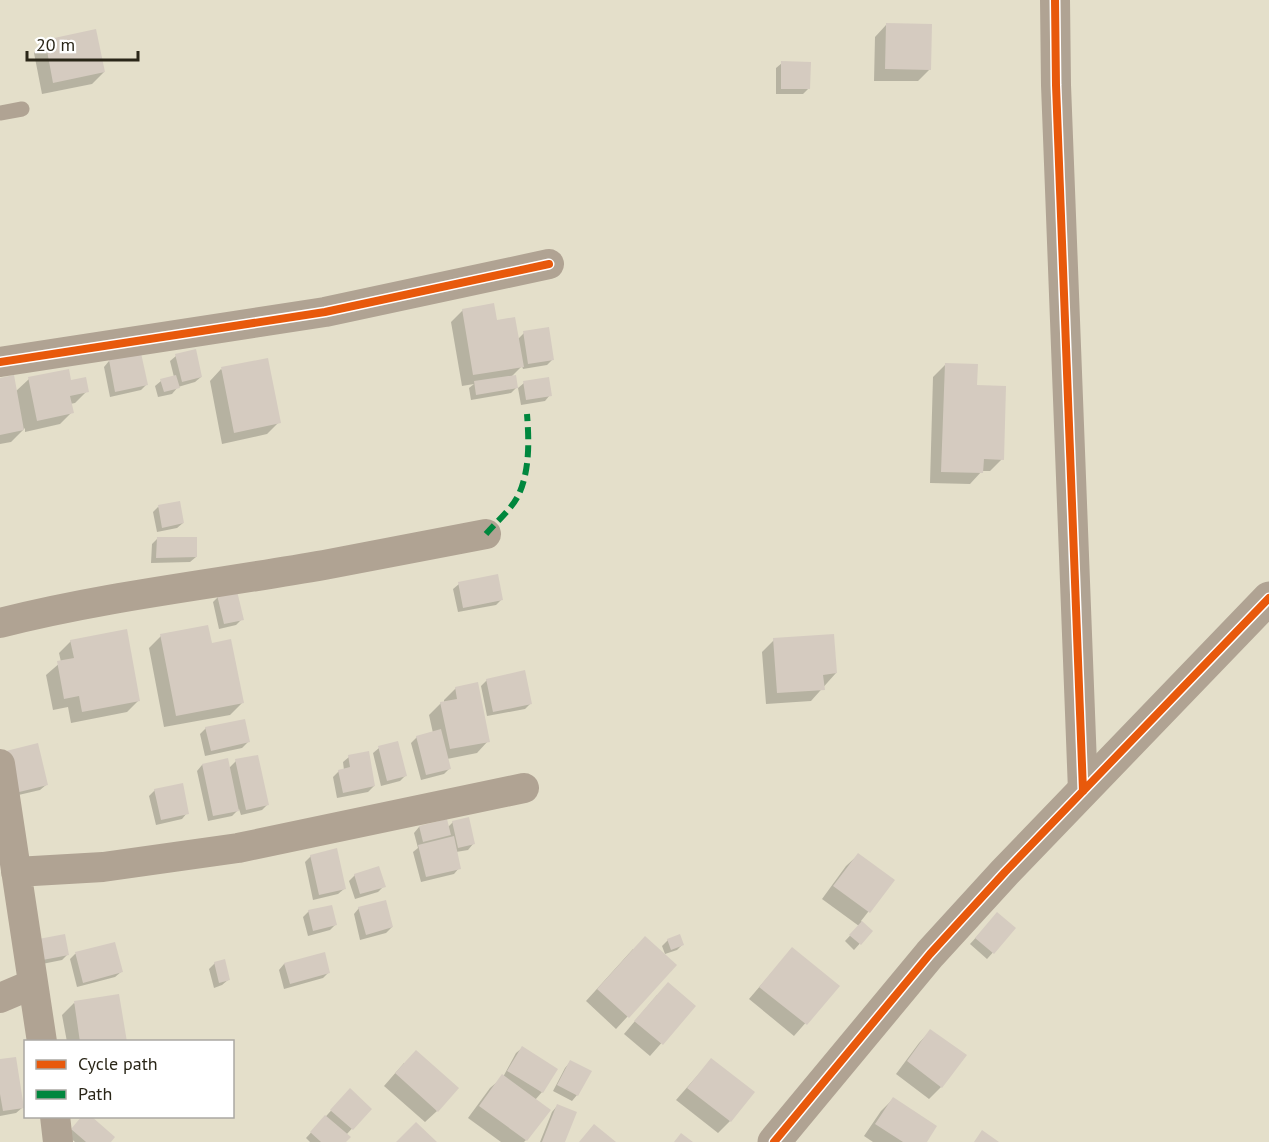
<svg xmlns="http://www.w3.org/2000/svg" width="1269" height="1142" font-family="'PT Sans',sans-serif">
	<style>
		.shadow { fill: #0003 }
		.building { fill: #d5cbc0 }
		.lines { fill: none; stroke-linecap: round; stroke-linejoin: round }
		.service { stroke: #b0a393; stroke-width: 15 }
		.minor { stroke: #b0a393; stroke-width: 30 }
		.tertiary { stroke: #b0a393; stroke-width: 33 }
		.quiet { stroke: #00873e; stroke-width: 6; stroke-dasharray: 12 6; stroke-linecap: butt }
		.cycleway-casing { stroke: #fff; stroke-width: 11 }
		.cycleway { stroke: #e8590c; stroke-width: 8 }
	</style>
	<rect width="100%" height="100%" fill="#e4dfca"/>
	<!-- shadow -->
	<path class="shadow" d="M886 25 930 69 918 81H874L875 37Z
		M45 41 104 72 92 84 42 94 34 53Z
		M782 63 809 88 803 94H776V68Z
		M463 310 496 322 518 339 524 333 552 360 547 365 523 369 522 366 511 377 516 388 511 393 471 400 469 388 474 384 462 386 451 322Z
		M176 356 201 377 195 382 178 387 172 394 158 397 155 386 161 381 174 377 170 361Z
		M109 361 146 385 141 390 110 397 104 367Z
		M945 365 975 387 1002 459 990 471H982L970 484 930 483 933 377Z
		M221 369 279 422 267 434 222 444 210 381Z
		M29 379 70 382 87 391 75 403 70 404 72 412 60 424 25 432V428L11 442 0 444V380L15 392Z
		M524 383 550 395 545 401 521 405 518 388Z
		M158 507 183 523 177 528 157 532 153 512Z
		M157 539 196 557 190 562 151 563 152 544Z
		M459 584 501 600 496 605 458 612 453 589Z
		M218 597 242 619 236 625 219 629 213 602Z
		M161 636 210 645 242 703 230 715 164 727 149 648Z
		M774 640 836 673 811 701 766 704 762 652Z
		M71 641 139 700 127 712 71 723 68 707 53 710 46 675 61 662 59 653Z
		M487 680 531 703 525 709 487 716 481 686Z
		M456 688 488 741 477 753 447 759 450 768 444 774 421 780 411 743 417 737 433 733 429 715 441 703H444V700Z
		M206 728 248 742 242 748 205 756 200 734Z
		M379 748 406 775 400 781 381 786 373 753Z
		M349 757 374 786 368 792 337 798 333 777 339 771 344 770 343 762Z
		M1 758 46 785 40 790 10 797Z
		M236 761 267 805 262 810 241 815 239 809 232 816 208 821 197 771 202 765 229 768Z
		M155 790 187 813 182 819 156 825 149 796Z
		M453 822 473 844 468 850 456 852 459 868 454 874 421 882 413 852 418 848 414 833 419 827 447 828Z
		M858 855 893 880 861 921 871 931 854 950 845 941 859 926 822 899 846 866Z
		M311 856 344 889 338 894 313 900 305 862Z
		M355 875 384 886 378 892 355 899 349 881Z
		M359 908 392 927 386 933 360 940 354 914Z
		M309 911 335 925 330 930 308 936 303 917Z
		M992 920 1014 929 987 959 970 944Z
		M64 936 67 955 62 960 27 967Z
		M668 940 683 944 677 950 665 954 662 946Z
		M114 944 121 972 115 977 77 987 70 959 75 954Z
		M633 949 675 965 616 1029 586 1001Z
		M792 949 838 986 794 1036 749 999Z
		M215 963 228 980 222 985 214 988 209 969Z
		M284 964 329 972 323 978 284 989 279 970Z
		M657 995 694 1006 650 1056 624 1034Z
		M74 1003 126 1042H67L62 1015Z
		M930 1031 941 1087 929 1099 896 1074 919 1043Z
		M522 1048 542 1092 535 1100 526 1140 524 1142H501L468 1118 490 1088 503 1077 516 1053Z
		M711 1060 730 1121 718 1133 676 1100Z
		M0 1061 22 1108 16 1113 0 1116Z
		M570 1062 577 1095 572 1101 553 1091 565 1068Z
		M404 1063 437 1111 425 1122 384 1086Z
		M350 1090 370 1109 346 1135 344 1142H310L306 1138Z
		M893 1099 925 1142H873L864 1136 881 1111Z
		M557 1106 564 1142H540L552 1112Z
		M83 1116 109 1142H75L67 1135Z"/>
	<!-- building -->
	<path class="building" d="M886 23 932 24 931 70 885 69Z
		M96 29 105 72 53 83 45 40Z
		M781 61 811 62 810 89H781Z
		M494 303 497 320 515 317 524 367 473 375 462 309Z
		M549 327 554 360 528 364 523 331Z
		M196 349 202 377 182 382 175 354Z
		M141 353 148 385 115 392 109 360Z
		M268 358 281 423 234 433 221 367Z
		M945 363 978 364 977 385 1006 386 1004 460 984 459 983 473 941 472Z
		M69 369 71 380 86 377 89 392 70 396 74 413 37 421 28 377Z
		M14 375 24 430 0 435V378Z
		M176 375 180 388 164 392 160 379Z
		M516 375 518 388 476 395 474 381Z
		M549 377 552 396 526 400 523 381Z
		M180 501 184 523 162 528 158 505Z
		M157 537H197V557L156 558Z
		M498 574 503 600 463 608 458 582Z
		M237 591 244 620 224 624 217 595Z
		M208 625 212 643 231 639 244 703 176 716 160 634Z
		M127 629 140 701 82 712 79 696 64 699 57 661 74 658 70 640Z
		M834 634 837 673 823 675 825 690 777 693 773 638Z
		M525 670 532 704 493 712 486 679Z
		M478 682 490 742 450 749 440 702 457 699 455 687Z
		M245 719 250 742 211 751 205 727Z
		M441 729 451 769 426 775 416 736Z
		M398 741 407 776 387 781 378 746Z
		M38 743 48 785 15 793 6 751Z
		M369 751 375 786 343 793 338 770 350 767 348 755Z
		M258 755 269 805 246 810 235 759Z
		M228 758 239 811 213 816 202 764Z
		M183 783 189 814 161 820 154 789Z
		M469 817 475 844 458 848 452 821Z
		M447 819 451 835 423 842 419 826Z
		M454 836 461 869 426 877 418 845Z
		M337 848 346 889 319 895 310 855Z
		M858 853 895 880 870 913 833 886Z
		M379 866 386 887 360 894 354 874Z
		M386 900 393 927 366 935 358 907Z
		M332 905 337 925 313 931 308 910Z
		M997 912 1016 928 994 954 975 938Z
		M862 921 873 931 861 945 849 935Z
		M65 934 69 955 32 962 28 941Z
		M680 934 684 945 671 950 667 939Z
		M645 936 677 965 629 1018 597 989Z
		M115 942 123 972 83 983 75 952Z
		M792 947 840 986 807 1025 759 987Z
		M325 952 330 973 290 984 284 963Z
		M225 959 230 980 219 983 214 962Z
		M668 982 696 1006 663 1045 634 1021Z
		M119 994 127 1042H80L74 1001Z
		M930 1029 967 1055 942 1088 907 1061Z
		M522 1046 558 1069 543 1093 507 1071Z
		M416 1050 459 1088 438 1112 395 1073Z
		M16 1057 24 1108 3 1111 0 1094V1059Z
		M711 1058 755 1092 731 1122 687 1088Z
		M570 1060 592 1071 578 1096 557 1085Z
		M502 1074 551 1110 527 1141 479 1106Z
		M350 1088 372 1109 353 1130 330 1110Z
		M893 1097 937 1126 927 1142H903L875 1124Z
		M557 1104 577 1112 565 1142H542Z
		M325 1115 351 1137 346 1142H321L310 1132Z
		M82 1116H91L115 1137 111 1142H86L71 1129Z
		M416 1122 437 1142H396Z
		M594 1124 616 1142H579Z
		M982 1130 999 1142H974Z
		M681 1133 693 1142H674Z"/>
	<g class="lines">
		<!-- service -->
		<path class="service" d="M0 113 22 109"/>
		<!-- minor -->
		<path class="minor" d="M1055 0 1056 85 1083 791
			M0 362 325 312 549 264
			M0 623C106 596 216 584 324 565 378 555 432 544 486 534
			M0 764 42 1042
			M16 872 103 867 238 848 524 788
			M0 998 33 984
			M55 1116 58 1142"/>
		<!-- tertiary -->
		<path class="tertiary" d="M774 1142 930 954 1005 872 1269 598"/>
		<!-- quiet -->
		<path class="quiet" d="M486 534C497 521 512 509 519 494 530 469 529 440 527 414"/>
		<!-- cycleway casing -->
		<g class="cycleway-casing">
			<path id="cycleway" d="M1055 0 1056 85 1083 791
				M0 362 325 312 549 264
				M774 1142 930 954 1005 872 1269 598"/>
		</g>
		<!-- cycleway -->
		<use href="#cycleway" class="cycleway"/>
	</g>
	<!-- legend -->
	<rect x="24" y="1040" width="210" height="78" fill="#ffffff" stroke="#aaa8a3" stroke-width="1.5"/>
	<rect x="36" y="1060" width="30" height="9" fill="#e8590c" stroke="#aaa8a3" stroke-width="1.5"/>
	<text x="78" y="1070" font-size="18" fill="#2a2618">Cycle path</text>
	<rect x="36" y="1090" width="30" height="9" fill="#00873e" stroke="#aaa8a3" stroke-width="1.5"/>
	<text x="78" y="1100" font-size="18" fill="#2a2618">Path</text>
	<!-- scale -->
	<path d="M27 51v9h111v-9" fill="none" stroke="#2a2618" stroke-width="3"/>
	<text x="36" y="51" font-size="18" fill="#2a2618" stroke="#ffffff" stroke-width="4.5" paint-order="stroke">20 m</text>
</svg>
